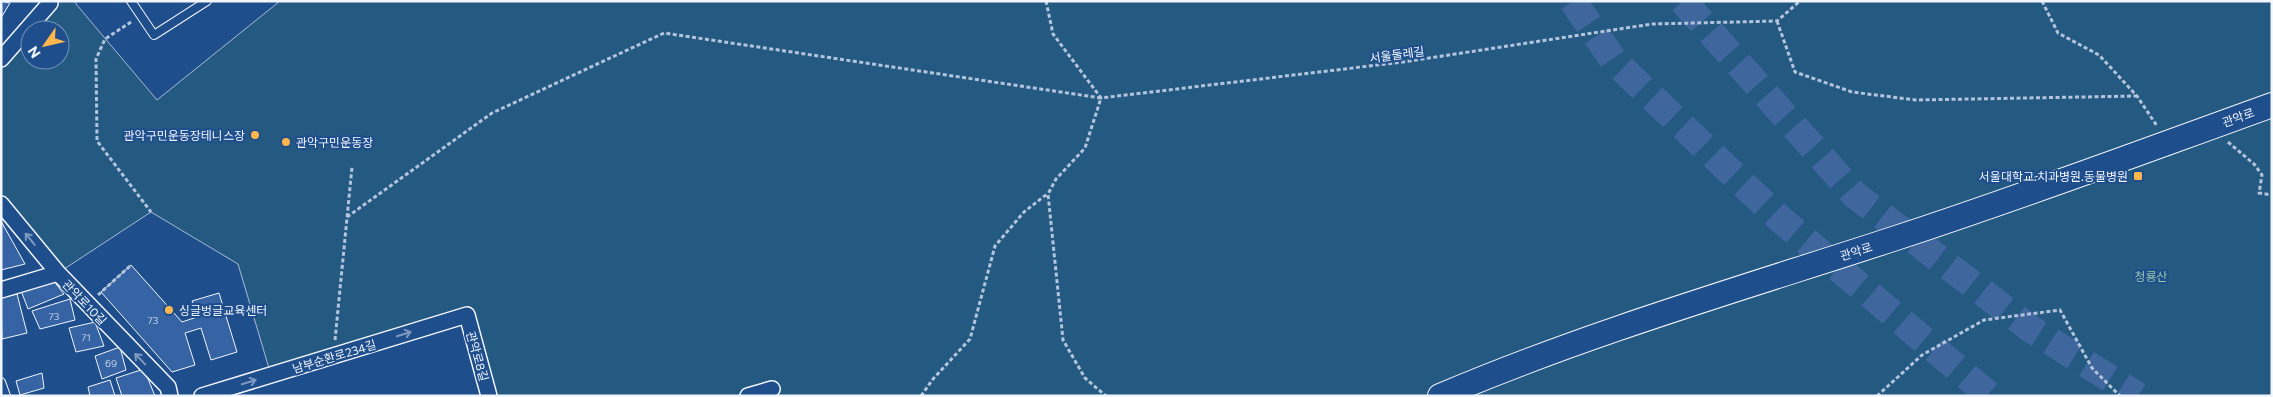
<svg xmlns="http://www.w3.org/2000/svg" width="2273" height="397" font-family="Commissioner,'Noto Sans KR',sans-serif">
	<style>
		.green { fill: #245a82; stroke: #a8bbd7; fill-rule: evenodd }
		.building { fill: #3563a3; stroke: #f2f6ff }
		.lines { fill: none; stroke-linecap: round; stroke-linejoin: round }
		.highway-tunnel { stroke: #3f679d; stroke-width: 28; stroke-dasharray: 28 14; stroke-linecap: butt }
		.lane-casing { stroke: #f2f6ff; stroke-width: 10 }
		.street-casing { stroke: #f2f6ff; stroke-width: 18 }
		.primary-casing { stroke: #f2f6ff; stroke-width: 26 }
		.path { stroke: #b3c4dc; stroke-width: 3; stroke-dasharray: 4 2.5; stroke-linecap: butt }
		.lane { stroke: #1f4e8c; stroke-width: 8 }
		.street { stroke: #1f4e8c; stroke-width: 15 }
		.primary { stroke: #1f4e8c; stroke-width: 24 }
		.oneway { stroke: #7e9ac0 }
		.poi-dot { fill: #ffb74d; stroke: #1f4e8c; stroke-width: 2 }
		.labels { text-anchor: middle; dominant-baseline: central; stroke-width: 4; stroke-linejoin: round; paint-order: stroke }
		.number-label { font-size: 10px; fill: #c3d1e8 }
		.street-label { font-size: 12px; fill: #f2f6ff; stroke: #1f4e8c }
		.poi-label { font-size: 12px; fill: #f2f6ff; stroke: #1f4e8c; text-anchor: end }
		.park-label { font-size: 12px; fill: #97c8a6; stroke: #1f4e8c }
	</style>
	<rect width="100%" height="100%" fill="#1f4e8c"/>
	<!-- green -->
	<path class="green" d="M48 1H76V4L157 100 280 1H2272V396H489L467 316 271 375 238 264 151 212 58 273 1 204V59ZM30 30H60V60H30Z"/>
	<!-- building -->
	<path class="building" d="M1 1 10 3 1 18Z
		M1 221 25 264 1 270Z
		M131 265 182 322 197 317 192 301 219 293 237 352 211 360 201 328 185 333 195 365 172 372 101 292Z
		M53 280 64 294 28 309 20 288Z
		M17 294 27 333 2 339 1 298Z
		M70 299 75 320 40 329 32 311Z
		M95 322 104 346 76 352 69 328Z
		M120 347 126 370 102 379 95 356Z
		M144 369 155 396H122L116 378Z
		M42 373 44 388 20 395 16 381Z
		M110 380 115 396H90L88 387Z"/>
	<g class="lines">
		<!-- highway-tunnel -->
		<path class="highway-tunnel" d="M1573 1 1614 61 1779 218 1990 396
			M1683 1 1855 195 2031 329 2138 396"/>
		<!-- lane casing -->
		<g class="lane-casing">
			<path id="lane" d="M131 1 154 35 207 1
				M1 382 6 396"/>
		</g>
		<!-- street casing -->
		<g class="street-casing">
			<path id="street" d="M1 59 50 3 48 1
				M1 204 58 273 168 387 170 396
				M1 290 58 273
				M202 396 467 315 489 396
				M748 396 772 389"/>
		</g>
		<!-- primary casing -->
		<g class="primary-casing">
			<path id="primary" d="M1440 396C1588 333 1743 288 1896 238 2022 197 2147 150 2272 105"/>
		</g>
		<!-- path -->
		<path class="path" d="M1046 1 1053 34 1101 98 1403 62 1652 24 1777 21 1800 1
			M2042 1 2058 33 2099 55 2137 96 2157 126
			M1777 21 1795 72 1852 92 1916 100 2137 96
			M131 22 105 39 96 59 97 141 151 212
			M2228 142 2254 164 2262 175 2259 193 2272 195
			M347 217 492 113 664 33 1101 98 1085 148 1056 179 1048 194 1063 340 1085 378 1106 396
			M98 295 131 265
			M335 340 352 167
			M921 396 933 379 970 339 995 246 1024 212 1047 194
			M1877 396 1922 355 1984 320 2060 310 2092 368 2120 396"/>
		<!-- lane -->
		<use href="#lane" class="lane"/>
		<!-- street -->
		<use href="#street" class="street"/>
		<!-- primary -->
		<use href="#primary" class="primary"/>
	</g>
	<!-- one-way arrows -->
	<defs><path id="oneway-shaft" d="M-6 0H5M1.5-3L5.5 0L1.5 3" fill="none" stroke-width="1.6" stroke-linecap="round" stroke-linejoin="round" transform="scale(1.25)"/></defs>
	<g class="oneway">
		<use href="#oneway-shaft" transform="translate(30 239) rotate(-129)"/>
		<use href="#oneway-shaft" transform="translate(404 334) rotate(-17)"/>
		<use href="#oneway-shaft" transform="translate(140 359) rotate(-134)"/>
		<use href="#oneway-shaft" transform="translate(249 382) rotate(-17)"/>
	</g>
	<!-- markers -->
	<g class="poi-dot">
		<circle cx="255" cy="135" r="5"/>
		<circle cx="286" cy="142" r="5"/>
		<rect x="2133" y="171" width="10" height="10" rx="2.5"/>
		<circle cx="169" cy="310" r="5"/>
	</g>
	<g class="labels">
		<!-- number labels -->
		<g class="number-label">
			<text x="54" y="316">73</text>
			<text x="153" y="320">73</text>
			<text x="86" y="337">71</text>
			<text x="111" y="363">69</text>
		</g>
		<!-- street labels -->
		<g class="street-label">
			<text transform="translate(1397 54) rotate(-8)">서울둘레길</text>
			<text transform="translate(2238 117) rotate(-20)">관악로</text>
			<text transform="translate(1856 251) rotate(-18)">관악로</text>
			<text transform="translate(85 302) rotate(46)">관악로10길</text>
			<text transform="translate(334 356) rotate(-17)">남부순환로234길</text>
			<text transform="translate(478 356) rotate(74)">관악로8길</text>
		</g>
		<!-- poi labels -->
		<g class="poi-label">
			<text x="245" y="135">관악구민운동장테니스장</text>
			<text x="296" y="142" text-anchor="start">관악구민운동장</text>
			<text x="2128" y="176">서울대학교.치과병원.동물병원</text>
			<text x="179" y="310" text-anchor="start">싱글벙글교육센터</text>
		</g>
		<!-- park labels -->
		<g class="park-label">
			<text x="2151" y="276">청룡산</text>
		</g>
	</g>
	<!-- border -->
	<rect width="2273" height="397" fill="none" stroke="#f2f6ff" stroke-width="5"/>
	<!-- north arrow -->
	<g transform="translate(45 45) rotate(236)"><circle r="24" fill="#1f4e8c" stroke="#7391ba"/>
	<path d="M0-4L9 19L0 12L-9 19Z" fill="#ffb74d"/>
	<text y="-8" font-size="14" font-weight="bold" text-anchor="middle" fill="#f2f6ff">N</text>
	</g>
</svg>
